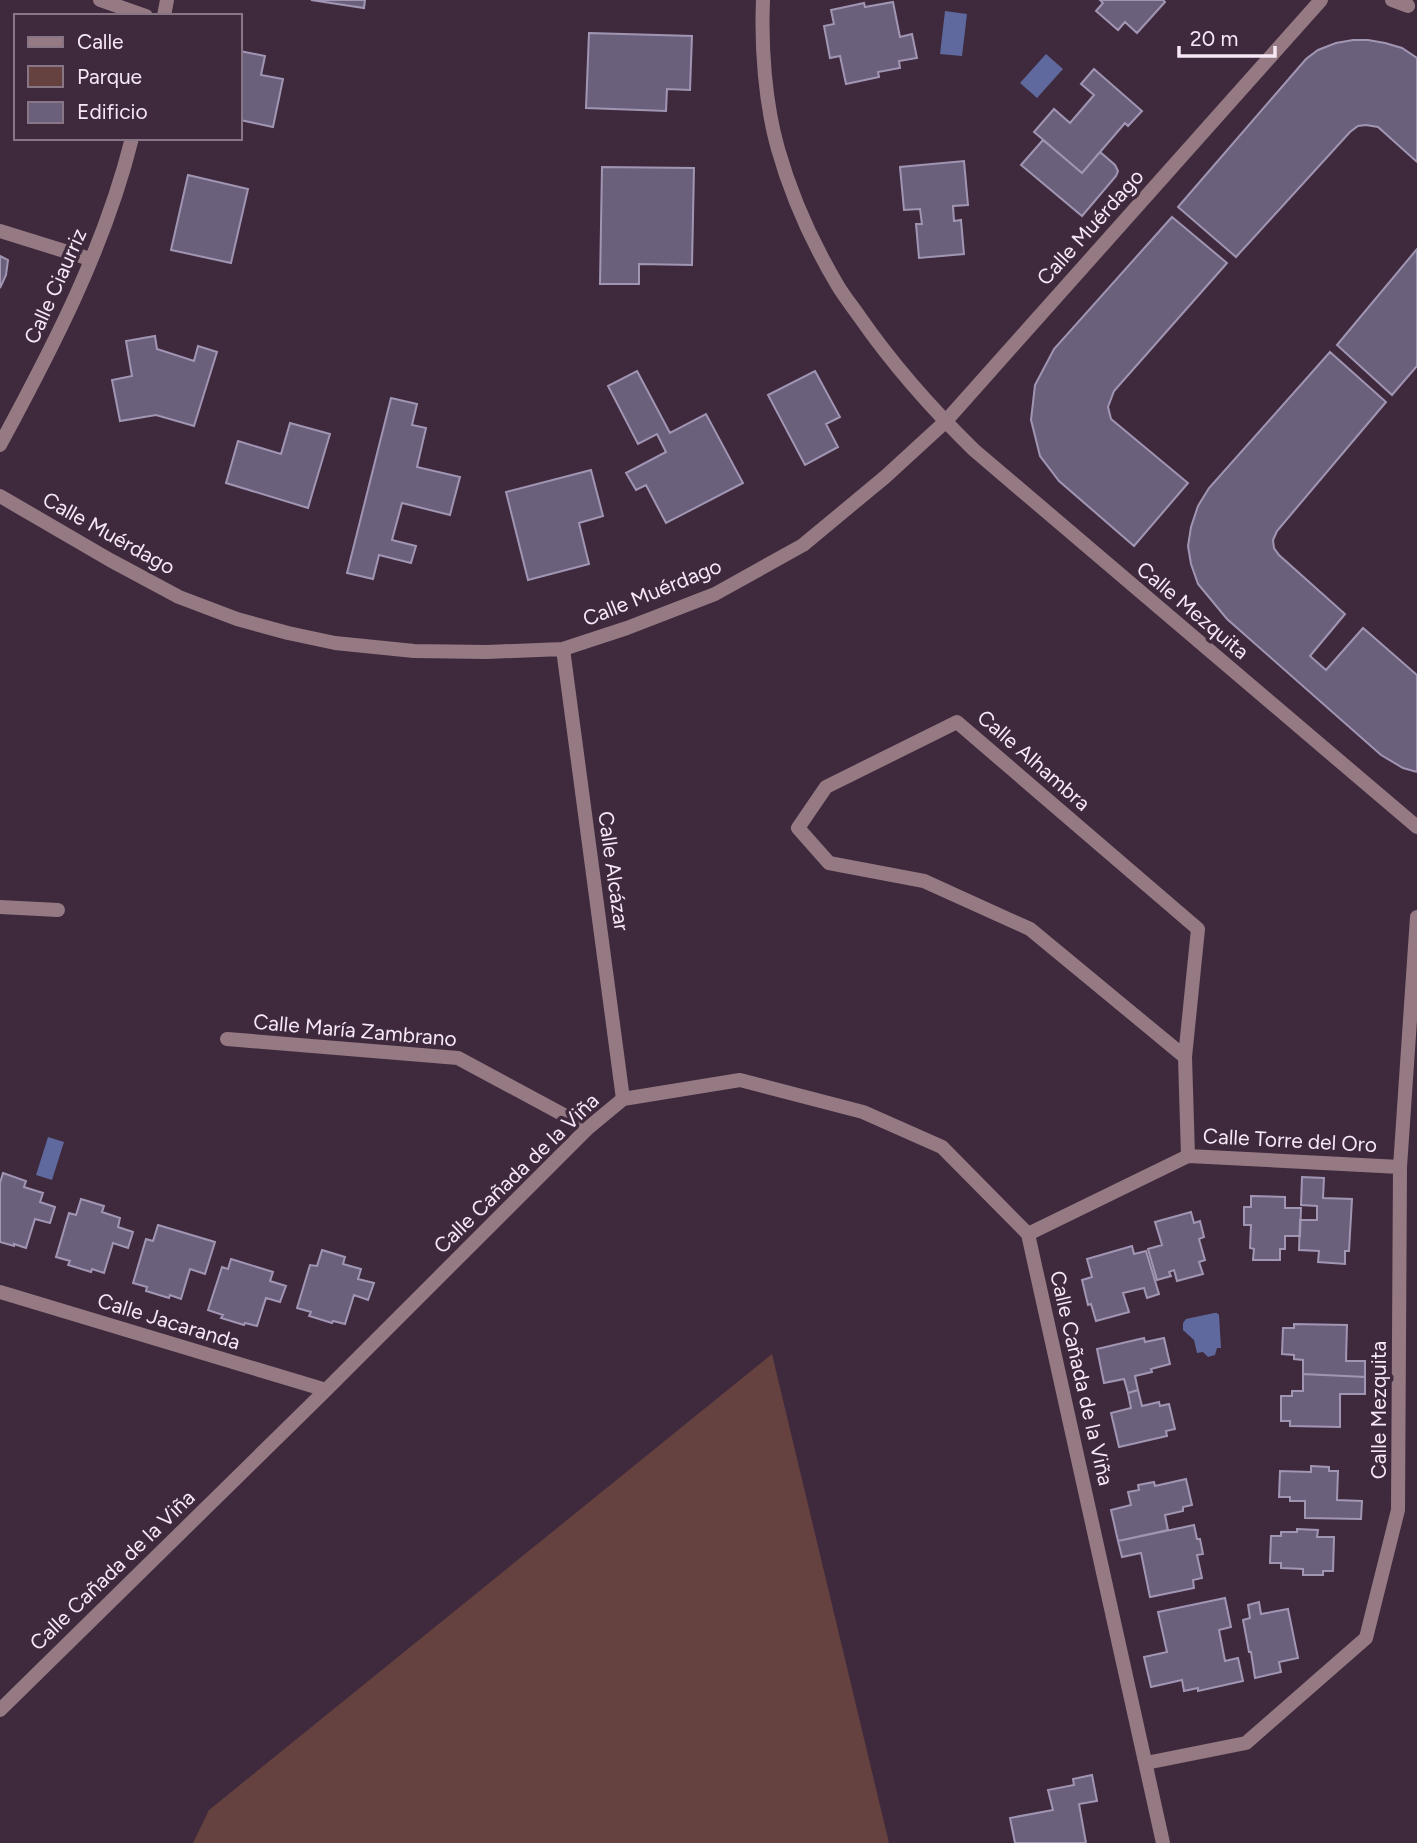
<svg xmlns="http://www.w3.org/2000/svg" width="1417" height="1843" font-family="Figtree,sans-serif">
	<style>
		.green { fill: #65413f }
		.water { fill: #5f699d }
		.building { fill: #6b607c; stroke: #a195b4; stroke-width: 2 }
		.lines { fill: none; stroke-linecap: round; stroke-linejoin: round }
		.lane { stroke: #967a83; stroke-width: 14 }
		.street { stroke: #967a83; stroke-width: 14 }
		.labels { text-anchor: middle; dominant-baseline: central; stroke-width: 7; stroke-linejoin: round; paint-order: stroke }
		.street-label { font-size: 21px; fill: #f6e8f4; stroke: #3f2a3d }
	</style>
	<rect width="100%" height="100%" fill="#3f2a3d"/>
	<!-- green -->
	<path class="green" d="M772 1354 889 1843H193L209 1810Z"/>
	<!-- water -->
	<path class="water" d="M945 11 967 14 962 56 940 54Z
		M1046 54 1063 69 1037 98 1020 83Z
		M48 1137 64 1142 52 1180 36 1175Z
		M1214 1313H1217L1219 1315 1221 1348H1217L1215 1355 1208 1357 1203 1352 1197 1353 1194 1340 1183 1330V1323L1186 1319Z"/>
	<!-- building -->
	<path class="building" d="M311 0H365L364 8Z
		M1100 0H1163L1165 2 1137 33 1125 22 1118 30 1096 11 1103 3Z
		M893 2 900 37 912 34 917 58 899 61 900 68 878 72 879 77 846 84 840 56 830 58 824 26 834 24 831 10 864 3 865 7Z
		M589 33 692 36 690 90 667 89 666 111 586 108Z
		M1353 40H1368L1385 43 1402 48 1417 58V162L1378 127 1366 125 1358 126 1350 132 1236 257 1178 207 1306 59 1318 50 1336 43Z
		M240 51 265 56 261 75 283 79 273 127 240 120Z
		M1094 69 1142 111 1128 126 1125 123 1082 173 1034 132 1054 109 1070 123 1094 95 1081 84Z
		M1043 140 1082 173 1100 152 1115 165 1118 171 1116 176 1082 216 1021 165Z
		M964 161 968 205 953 206 954 221 961 220 964 254 919 258 916 224H922L920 209 904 210 900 167Z
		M602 167 694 168 692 265 639 264V284H600Z
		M188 175 248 189 231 263 171 250Z
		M1172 217 1227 263 1114 391 1108 407 1111 419 1188 483 1134 546 1059 481 1040 456 1031 420 1035 385 1054 349Z
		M1417 249V366L1392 395 1337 345Z
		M0 256 8 260 6 275 0 288Z
		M155 336 157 349 194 361 198 346 217 352 194 426 156 415 120 421 112 380 132 376 126 341Z
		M1330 352 1386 402 1277 531 1273 540 1274 548 1279 555 1345 614 1310 656 1326 670 1363 628 1417 675V772L1403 768 1381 755 1227 619 1198 584 1191 564 1188 546 1191 527 1198 506 1209 488Z
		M637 371 670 433 706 414 743 483 666 523 646 485 636 490 626 473 666 452 657 434 638 444 608 386Z
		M815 371 840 417 826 424 838 447 805 465 768 395Z
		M391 398 417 404 412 425 426 428 417 467 460 477 450 515 402 503 392 540 416 546 411 563 379 555 373 579 347 573Z
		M290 423 330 434 308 508 226 483 238 441 281 454Z
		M591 470 603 516 579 523 589 564 528 580 506 492Z
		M3 1173 26 1181 24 1187 43 1193 40 1202 55 1207 50 1223 35 1219 26 1248 14 1244V1246L0 1242V1183Z
		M1302 1177 1324 1178 1323 1198 1352 1199 1349 1251H1345V1264L1318 1262 1319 1251 1299 1250 1300 1220H1317V1206L1301 1205Z
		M1251 1196 1285 1197V1208H1301L1300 1236H1285V1249H1280V1260H1253L1254 1249 1250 1248 1251 1225H1244V1207H1251Z
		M81 1199 104 1206 102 1212 120 1218 118 1227 133 1232 128 1248 113 1243 104 1273 92 1269 91 1272 68 1265 70 1261 56 1257 69 1213 76 1215Z
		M1191 1212 1194 1223 1200 1221 1204 1237 1199 1239 1205 1260 1199 1262 1203 1274 1177 1281 1174 1270 1169 1272 1171 1276 1157 1280 1148 1249 1162 1245 1155 1222Z
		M158 1225 215 1242 205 1274 190 1269 181 1299 170 1295 169 1298 146 1291 147 1287 133 1283 146 1239 153 1241Z
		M1132 1246 1134 1254 1146 1251 1159 1294 1147 1298 1144 1288 1123 1293 1129 1312 1096 1321 1091 1304 1088 1305 1082 1280 1092 1277 1087 1259Z
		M322 1250 345 1257 343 1264 361 1269 358 1279 374 1283 368 1300 354 1295 345 1324 333 1321 332 1323 309 1316 311 1312 297 1308 310 1265 317 1266Z
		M231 1259 273 1272 270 1281 286 1286 280 1302 266 1298 257 1326 245 1323 244 1325 221 1318 223 1315 208 1310 222 1267 228 1269Z
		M1294 1324 1347 1325 1346 1361H1365V1377L1303 1374V1360L1294 1359V1355L1282 1354 1283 1328H1294Z
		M1144 1338 1145 1342 1164 1338 1170 1364 1151 1369 1152 1372 1135 1376 1138 1390 1128 1393 1124 1379 1104 1383 1097 1349Z
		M1303 1374 1365 1377V1394H1340V1427L1290 1426V1421H1281V1396H1292V1391H1303Z
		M1138 1390 1142 1406 1159 1402 1160 1406 1169 1404 1175 1429 1166 1431 1167 1436 1119 1447 1111 1413 1131 1408 1128 1393Z
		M1311 1466 1329 1467V1471H1338L1337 1500 1362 1501 1361 1519 1305 1518V1501H1290V1497H1279L1280 1471 1311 1472Z
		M1186 1479 1192 1505 1183 1507V1511L1165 1515 1168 1530 1118 1541 1111 1510 1131 1505 1128 1492 1139 1490 1138 1485 1154 1482 1155 1486Z
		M1194 1525 1197 1539H1200L1203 1554 1197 1555 1202 1578 1193 1580 1194 1588 1150 1597 1141 1553 1122 1557 1118 1541Z
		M1297 1529 1318 1530 1317 1537H1334L1333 1571H1323V1575H1303V1569L1281 1568V1563H1270L1271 1536H1281V1532H1297Z
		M1225 1598 1231 1627 1219 1630 1225 1661 1238 1658 1243 1681 1198 1691V1688L1184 1691 1182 1680 1151 1687 1144 1657 1167 1652 1158 1612Z
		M1259 1602 1261 1614 1288 1609 1298 1658 1279 1662 1281 1672 1255 1678 1251 1652H1249L1243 1620 1250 1618 1248 1605Z
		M1092 1775 1097 1801 1079 1804 1086 1843H1015L1010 1818 1053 1810 1048 1790 1074 1785 1073 1779Z"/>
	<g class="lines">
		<!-- lane -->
		<path class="lane" d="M0 231 90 259"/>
		<!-- street -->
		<path class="street" d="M100 0 146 16
			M763 0C761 47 765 103 778 149 791 195 813 244 838 286 844 296 852 306 859 316 893 365 932 409 974 450L1417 827
			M1392 0 1408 6 1404 0
			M164 16 167 0
			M0 445C53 347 105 247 132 138
			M0 496 110 560 179 597 237 619 288 633 335 643 414 651 487 652 563 649 627 628 715 594 803 545 885 477 945 422 1321 0
			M563 649 623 1099
			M0 907 58 910
			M227 1039 458 1058 588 1128
			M1185 1057 1030 929 924 881 829 863 798 828 826 787 957 722 1198 929 1185 1057 1188 1156
			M1028 1234 1188 1156 1400 1167
			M0 1292 326 1390
			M0 1710 326 1390 588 1128 623 1099 740 1080 863 1112 942 1147 1028 1234 1163 1843
			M1146 1763 1246 1743 1366 1638 1398 1510 1400 1167 1417 917"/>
	</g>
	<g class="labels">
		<!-- street labels -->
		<g class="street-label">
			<text transform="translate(1090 227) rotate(-48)">Calle Muérdago</text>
			<text transform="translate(55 286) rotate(-66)">Calle Ciaurriz</text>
			<text transform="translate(109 533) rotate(29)">Calle Muérdago</text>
			<text transform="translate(652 592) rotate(-22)">Calle Muérdago</text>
			<text transform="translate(1193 610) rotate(40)">Calle Mezquita</text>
			<text transform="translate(1034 760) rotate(41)">Calle Alhambra</text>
			<text transform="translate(614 871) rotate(82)">Calle Alcázar</text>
			<text transform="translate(355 1030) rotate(5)">Calle María Zambrano</text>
			<text transform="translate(1290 1140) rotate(3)">Calle Torre del Oro</text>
			<text transform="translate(516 1173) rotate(-44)">Calle Cañada de la Viña</text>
			<text transform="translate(169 1321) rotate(17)">Calle Jacaranda</text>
			<text transform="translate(1082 1378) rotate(77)">Calle Cañada de la Viña</text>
			<text transform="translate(1378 1410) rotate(-90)">Calle Mezquita</text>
			<text transform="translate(112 1570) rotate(-44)">Calle Cañada de la Viña</text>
		</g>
	</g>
	<!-- legend -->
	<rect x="14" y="14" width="228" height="126" fill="#3f2a3d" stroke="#887686" stroke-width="2"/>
	<rect x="28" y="37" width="35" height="10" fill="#967a83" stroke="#887686" stroke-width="2"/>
	<text x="77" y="49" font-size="21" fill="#f6e8f4">Calle</text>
	<rect x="28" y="66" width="35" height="21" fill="#65413f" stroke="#887686" stroke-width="2"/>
	<text x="77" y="84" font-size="21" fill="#f6e8f4">Parque</text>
	<rect x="28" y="102" width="35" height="21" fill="#6b607c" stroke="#887686" stroke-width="2"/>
	<text x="77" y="119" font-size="21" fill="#f6e8f4">Edificio</text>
	<!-- scale -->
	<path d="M1179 46v10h96v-10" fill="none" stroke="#f6e8f4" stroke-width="3.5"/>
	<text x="1190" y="46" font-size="21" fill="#f6e8f4" stroke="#3f2a3d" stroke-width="5" paint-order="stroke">20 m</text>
</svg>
